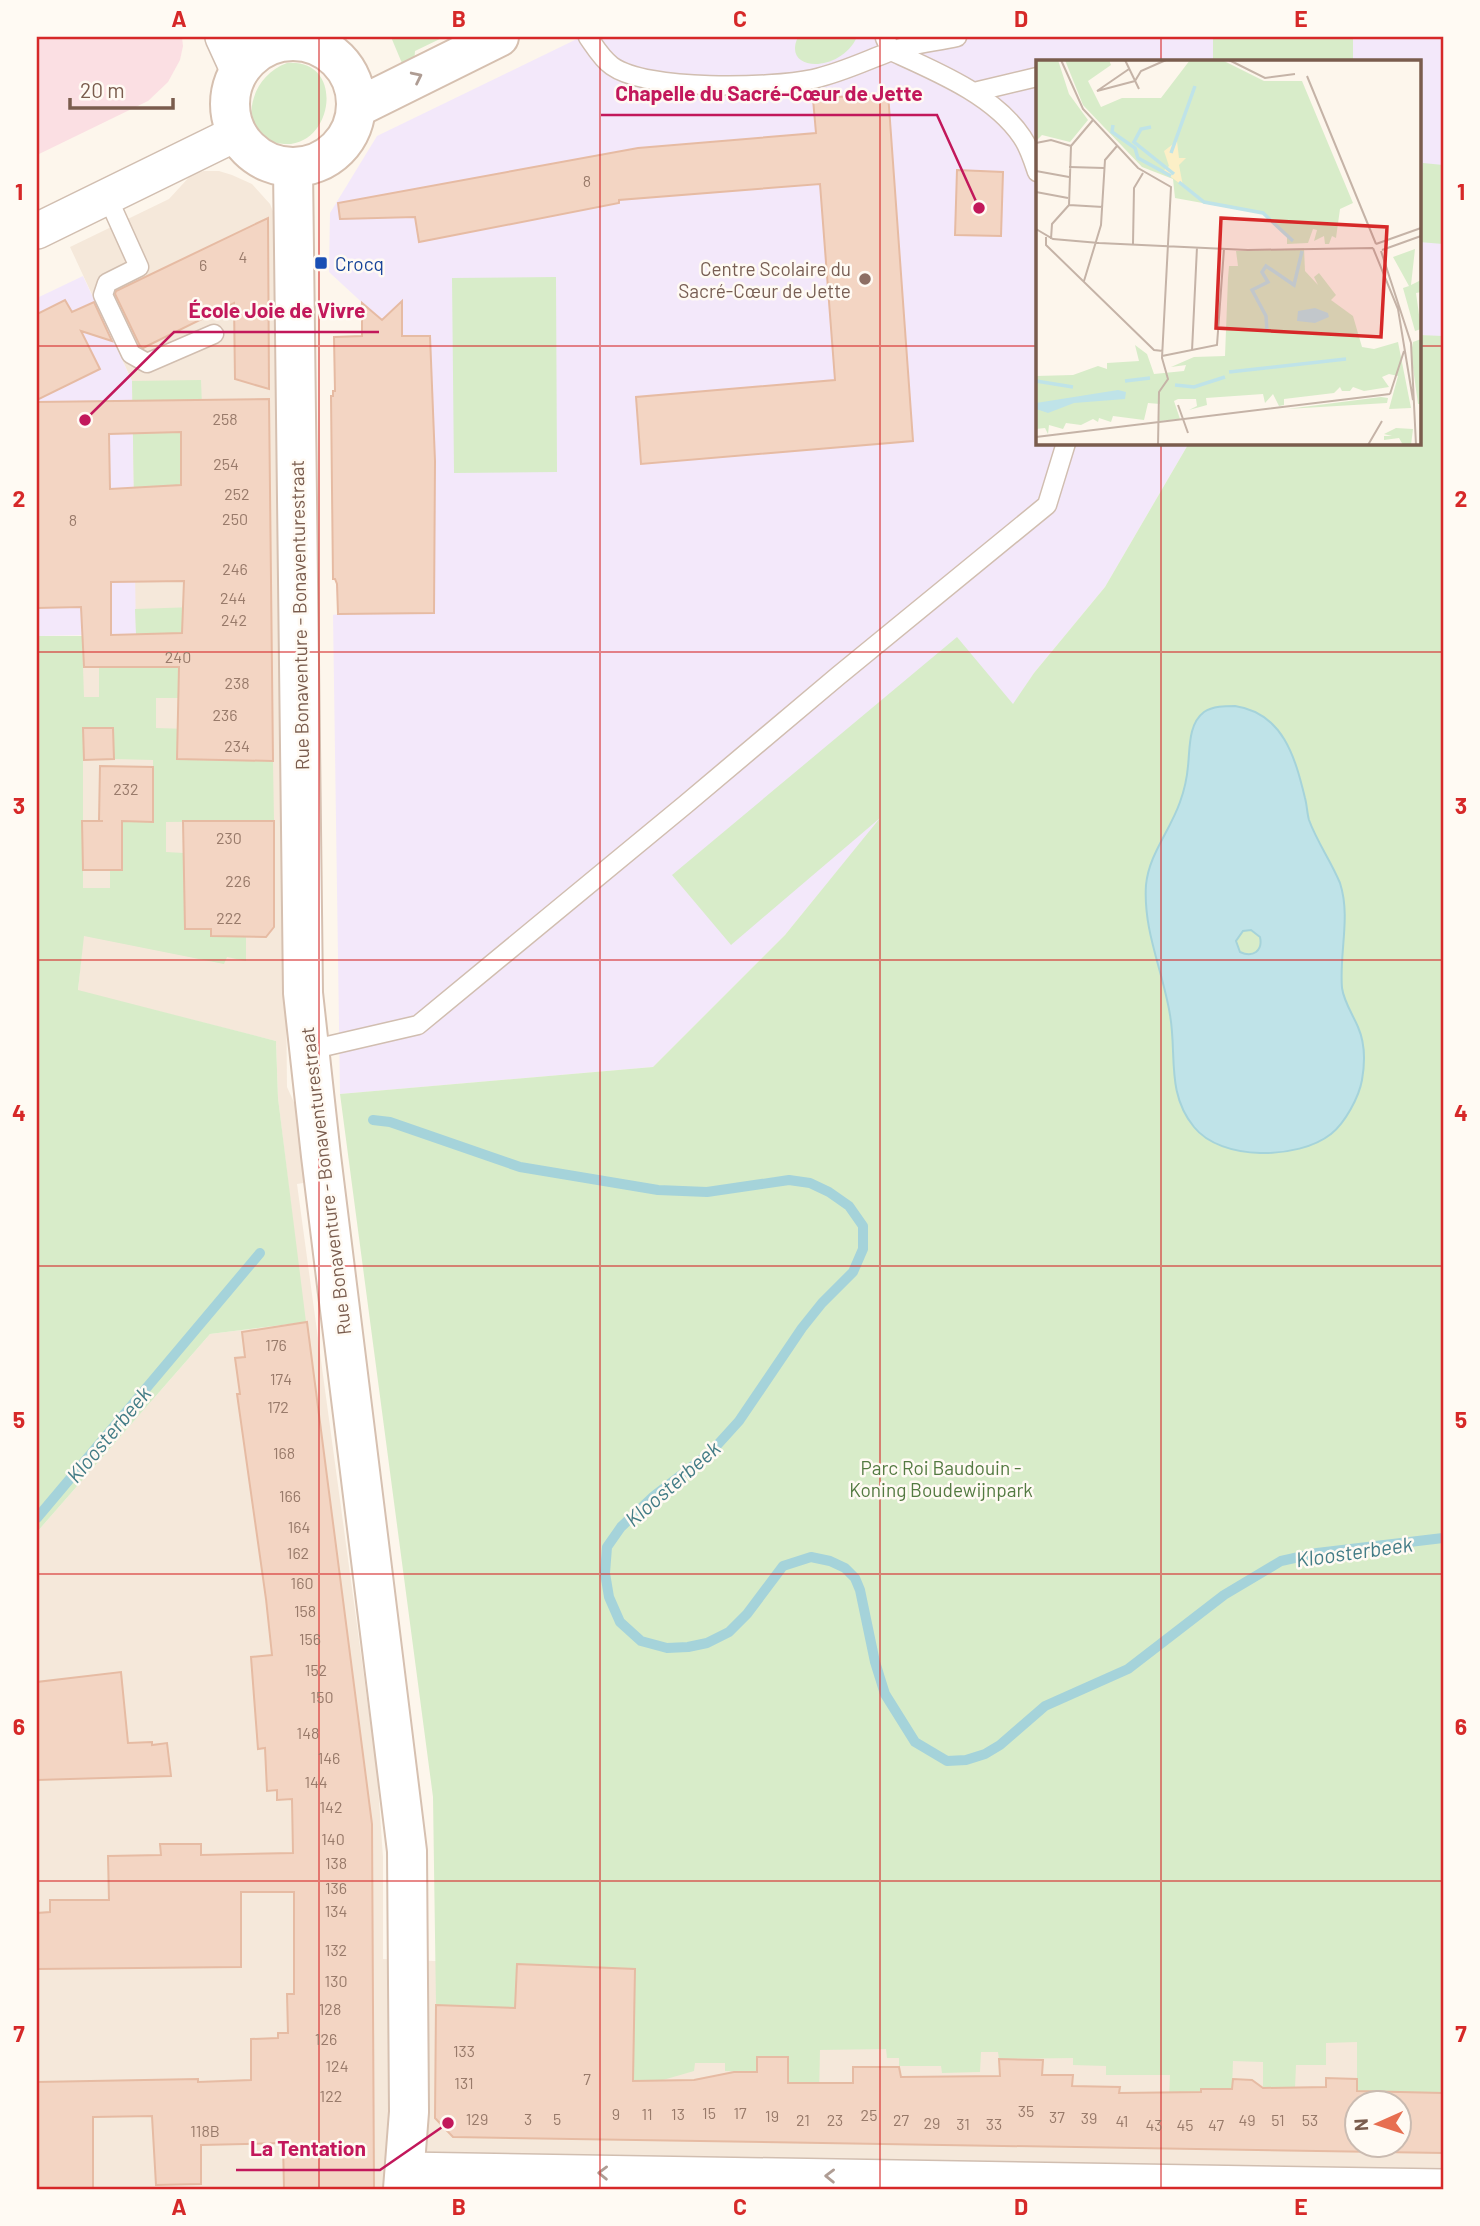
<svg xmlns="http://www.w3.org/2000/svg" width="1480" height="2226" viewBox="0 0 1480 2226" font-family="Barlow,sans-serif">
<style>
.residential{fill:#f5e8da;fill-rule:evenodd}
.education{fill:#f3e8fa}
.medical{fill:#fbdfe3}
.green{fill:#d8ecc9;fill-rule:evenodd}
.water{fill:#bfe3e8;stroke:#a5d3da;stroke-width:2;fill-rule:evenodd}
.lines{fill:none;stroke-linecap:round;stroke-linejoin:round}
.stream{stroke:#a5d3da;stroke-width:10}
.building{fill:#f3d5c3;stroke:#e6bba3;stroke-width:2;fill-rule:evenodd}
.lane-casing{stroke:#d1beb0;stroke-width:21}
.street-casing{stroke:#d1beb0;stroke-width:38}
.secondary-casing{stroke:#d6c0b0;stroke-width:42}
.lane{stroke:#fff;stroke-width:18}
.street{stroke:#fff;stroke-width:35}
.secondary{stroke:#fff;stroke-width:38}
.oneway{stroke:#af9d94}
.grid{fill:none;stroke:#d62828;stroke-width:2;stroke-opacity:0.55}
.transit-dot{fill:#1a4fb4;stroke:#fffaf3;stroke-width:2.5}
.education-dot{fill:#8d6e63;stroke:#fffaf3;stroke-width:2.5}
.labels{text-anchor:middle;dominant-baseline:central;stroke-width:5;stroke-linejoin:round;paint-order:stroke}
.number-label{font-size:16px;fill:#987a6a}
.transit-label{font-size:19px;fill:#164399;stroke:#fffaf3;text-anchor:start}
.education-label{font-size:19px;fill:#785e54;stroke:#fffaf3;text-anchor:end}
.street-label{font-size:19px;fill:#7a5c4d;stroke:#fffaf3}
.park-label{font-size:19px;fill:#537a41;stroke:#fffaf3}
.water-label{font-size:21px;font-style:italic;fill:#437c86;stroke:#fffaf3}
.inset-river{fill:none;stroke:#bfe3e8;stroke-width:3.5}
.inset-road{fill:none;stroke:#c5b3a7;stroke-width:2}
.view{fill:#d62828;fill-opacity:0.15;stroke:#d62828;stroke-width:3.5}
.inset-edge{fill:none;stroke:#7a5c4d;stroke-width:3.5}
.leader{fill:none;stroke:#c2185b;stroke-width:2.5}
.callout-dot{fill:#c2185b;stroke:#fffaf3;stroke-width:2.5}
.callout-label{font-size:21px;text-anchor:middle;font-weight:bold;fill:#c2185b;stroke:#fffaf3;stroke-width:5;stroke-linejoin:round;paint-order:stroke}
.neatline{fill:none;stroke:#d62828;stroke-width:2.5}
.grid-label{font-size:23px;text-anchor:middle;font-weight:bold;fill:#d62828}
</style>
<rect width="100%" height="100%" fill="#fdf6ec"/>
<path class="residential" d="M204,171H219L232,175L252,184L270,204L278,224L287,1087L301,1118L309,1182L297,1184L377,1772L383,1857V1959L1443,2001V2189H37V1532L210,1334L305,1322L278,1098L276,1041L78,991L83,936L82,636L135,634V609L132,381L70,247L169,199L192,174ZM1358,2104H1400V2146H1358Z"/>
<path class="education" d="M581,37H1443V337L1419,335V61H1037V443H1189L1105,587L1034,673L1013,705L888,809L785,935L653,1067L340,1094L333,615L338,614L333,532L332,489L334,488L331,396H333V391L335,390L334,337L362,336V318L369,309L329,272L330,213L377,136Z
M83,276L132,381L136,634L37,636V298Z"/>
<path class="medical" d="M37,37H182L183,46L180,60L168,82L148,101L37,155Z"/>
<path class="green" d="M391,37H444L415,51L414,64L404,68Z
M798,37H857C840,74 781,72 798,37Z
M1213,37H1353V61H1213Z
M287,63C346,58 334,147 284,144C235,141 246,77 287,63Z
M1423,163L1443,165V244L1419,242V207Z
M556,277L557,472L454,473L452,278Z
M1419,335L1443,336V2092H1431L1430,2101L1393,2092L1357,2091V2042L1326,2043V2065H1296L1295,2088H1263V2062L1233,2061L1232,2089H1201V2100L1169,2099L1170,2075H1106V2066L1073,2065V2058L999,2059L998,2052H981L980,2072L942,2073L941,2066H899V2058H887L886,2049L820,2050L819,2095L788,2087V2057H757V2072L725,2071V2063H695L694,2071L663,2080H647V2086H633L635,1969L518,1964L515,2008L436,2005L433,1797L340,1094L653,1067L785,935L880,818L731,945L672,875L957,637L1013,704L1034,673L1105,587L1189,443H1419Z
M201,380L202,406L187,482L135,560L132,381Z
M195,607L185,633L136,634L135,609Z
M37,636H82L84,697H99V667H179L180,698H156V728L189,729V760L273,761L274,821L166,822V852L184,853V889H211V906H185V929H211L246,936V961L227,957L224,964L84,936L78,990L276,1041L278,1098L306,1322L210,1334L37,1532ZM113,728L114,759L153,760V813L136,822L103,821L122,852V869L110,870V888H83V729Z"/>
<path class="water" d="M1235,706C1283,713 1295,757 1305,798C1307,805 1307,813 1309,820C1317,842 1331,861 1340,883C1351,917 1339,953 1342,988C1344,1002 1353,1015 1358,1027C1365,1043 1365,1063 1362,1080C1359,1097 1345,1123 1331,1134C1298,1160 1221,1161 1194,1127C1166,1093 1177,1054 1170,1015C1163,971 1143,931 1146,885C1149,854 1170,831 1180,802C1184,791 1187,778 1188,766C1190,749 1188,724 1204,712C1213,706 1225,706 1235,706ZM1251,930L1260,937C1263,951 1253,958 1240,952L1236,941L1243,931Z"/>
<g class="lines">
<path class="stream" d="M373,1120L390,1122L520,1167L658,1190L707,1192L789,1180L810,1183L829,1192L849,1206L863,1226V1249L853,1272L822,1303L802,1328L739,1421L710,1453L654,1496L621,1527L607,1547L605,1573L609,1597L620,1622L641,1641L667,1648L688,1647L707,1643L729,1632L747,1614L783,1566L811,1557L830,1561L845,1568L855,1578L860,1590L875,1662L885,1694L915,1742L947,1761L966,1760L985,1754L1000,1745L1045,1706L1128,1669L1224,1595L1281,1561L1317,1553L1443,1538
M37,1518L260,1253"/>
</g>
<path class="building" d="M888,93L913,441L641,464L636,397L835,380L820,184L619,200V203L419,242L415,217L340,219L338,203L638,148L816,133L813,99Z
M957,170L1003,172L1001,236L955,235Z
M268,218L269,389L235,379L234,303L143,348L140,346L115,294L116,291Z
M65,300L72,312L94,302L112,341L81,331L100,369L37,400V314Z
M402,301V336H430L435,461L434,613L338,614L337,584L335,579H333L332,489L331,396H333V391H335L334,337L362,336V303L382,320Z
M269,399L273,761L177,759L179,667H84L81,607L37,608V402ZM181,432V485L110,489L109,434ZM184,581L182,633L111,635V582Z
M83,728H113L114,759L84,760Z
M100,766L153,767V822L122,821V870H83L82,821H103H99Z
M183,821H274V927L266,937L211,936V929H185Z
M307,1322L372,1824L374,2189H284L283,2143L201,2145V2184L156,2185L152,2116L93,2117V2189H37V2082L198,2079V2082L251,2080V2039L278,2038V2033H288L287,1994H294V1892H241V1967L37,1969V1913L50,1912V1900H109L108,1856L161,1855L160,1844H201V1855L293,1853L292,1799L277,1800V1790L267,1791L265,1748L258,1749L251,1657L272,1655L266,1599L237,1394H240L235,1358L245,1357L242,1332Z
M121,1672L128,1743L152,1742V1745L167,1743L171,1776L37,1780V1682Z
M517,1964L635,1969L633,2081L694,2080L734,2072H757V2057H788V2083H853V2067H899L901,2077L1000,2076L999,2059L1043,2060L1042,2075H1073L1072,2086L1120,2087L1119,2093L1201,2092V2089H1232L1233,2079L1252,2080L1263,2088L1326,2087V2078L1357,2079V2091L1443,2093V2153L453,2137L435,2118L436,2005L515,2008ZM1357,2104H1399V2146H1357Z"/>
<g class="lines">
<g class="lane-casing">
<path id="lane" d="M588,37C595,47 602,59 612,66C647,91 770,88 813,79C840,73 863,62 889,52C910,44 935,42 957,37
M887,37L885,38L891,51C935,71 994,95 1022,137C1029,147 1033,160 1037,172
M974,92L1037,77
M107,196L139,267L107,283L103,295L131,354L147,363L214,334
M310,1050L418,1025L686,804L838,676L1047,505L1066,443"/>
</g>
<g class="street-casing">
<path id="street" d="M223,37L239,72
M310,37L313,44
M37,231L237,133
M405,2170L1443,2187"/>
</g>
<g class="secondary-casing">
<path id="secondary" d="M230 104a63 63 0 1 1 126 0a63 63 0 1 1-126 0Z
M356,108L499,37
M293,168L303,993L321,1156L407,1851L409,2112L403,2189"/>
</g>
<use href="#lane" class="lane"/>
<use href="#street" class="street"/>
<use href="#secondary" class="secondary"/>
</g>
<defs><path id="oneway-chevron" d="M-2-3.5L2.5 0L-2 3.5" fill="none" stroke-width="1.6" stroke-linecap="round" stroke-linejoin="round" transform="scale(1.75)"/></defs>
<g class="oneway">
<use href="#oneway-chevron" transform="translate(417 77) rotate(-26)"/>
<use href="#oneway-chevron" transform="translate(603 2173) rotate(-179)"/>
<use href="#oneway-chevron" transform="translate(830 2176) rotate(-179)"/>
</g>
<path class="grid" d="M319,37V2189M600,37V2189M880,37V2189M1161,37V61M37,346H1037M1419,346H1443M1161,443V2189M37,652H1443M37,960H1443M37,1266H1443M37,1574H1443M37,1881H1443"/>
<rect class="transit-dot" x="314" y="256" width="14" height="14" rx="3.5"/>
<circle class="education-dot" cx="865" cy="279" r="7"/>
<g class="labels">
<g class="number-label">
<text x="587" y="180">8</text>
<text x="243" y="256">4</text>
<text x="203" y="264">6</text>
<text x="225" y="418">258</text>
<text x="226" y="463">254</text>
<text x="237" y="493">252</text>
<text x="235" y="518">250</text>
<text x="73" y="519">8</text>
<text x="235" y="568">246</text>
<text x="233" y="597">244</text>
<text x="234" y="619">242</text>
<text x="178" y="656">240</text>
<text x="237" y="682">238</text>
<text x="225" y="714">236</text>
<text x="237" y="745">234</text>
<text x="126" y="788">232</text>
<text x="229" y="837">230</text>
<text x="238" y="880">226</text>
<text x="229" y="917">222</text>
<text x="276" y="1344">176</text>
<text x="281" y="1378">174</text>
<text x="278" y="1406">172</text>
<text x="284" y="1452">168</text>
<text x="290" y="1495">166</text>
<text x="299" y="1526">164</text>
<text x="298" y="1552">162</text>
<text x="302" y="1582">160</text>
<text x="305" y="1610">158</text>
<text x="310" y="1638">156</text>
<text x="316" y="1669">152</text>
<text x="322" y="1696">150</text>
<text x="308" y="1732">148</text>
<text x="329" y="1757">146</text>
<text x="316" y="1781">144</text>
<text x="331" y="1806">142</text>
<text x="333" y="1838">140</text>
<text x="336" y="1862">138</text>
<text x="336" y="1887">136</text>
<text x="336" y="1910">134</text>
<text x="336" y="1949">132</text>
<text x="336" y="1980">130</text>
<text x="330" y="2008">128</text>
<text x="326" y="2038">126</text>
<text x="464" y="2050">133</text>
<text x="337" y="2065">124</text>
<text x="587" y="2078">7</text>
<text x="464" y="2082">131</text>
<text x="331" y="2095">122</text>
<text x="1026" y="2110">35</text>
<text x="709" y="2112">15</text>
<text x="740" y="2112">17</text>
<text x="616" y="2113">9</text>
<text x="647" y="2113">11</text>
<text x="678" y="2113">13</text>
<text x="869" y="2114">25</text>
<text x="772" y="2115">19</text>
<text x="1057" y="2116">37</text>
<text x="1089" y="2117">39</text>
<text x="477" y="2118">129</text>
<text x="528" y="2118">3</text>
<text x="557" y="2118">5</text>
<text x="803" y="2119">21</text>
<text x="835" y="2119">23</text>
<text x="901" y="2119">27</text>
<text x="1247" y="2119">49</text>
<text x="1278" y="2119">51</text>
<text x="1310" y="2119">53</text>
<text x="1122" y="2120">41</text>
<text x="932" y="2122">29</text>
<text x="963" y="2123">31</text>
<text x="994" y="2123">33</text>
<text x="1154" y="2124">43</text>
<text x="1185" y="2124">45</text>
<text x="1216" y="2124">47</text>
<text x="205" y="2130">118B</text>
</g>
<g class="transit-label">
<text x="335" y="263">Crocq</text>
</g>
<g class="education-label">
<text x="851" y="268">Centre Scolaire du<tspan x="851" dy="22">Sacré-Cœur de Jette</tspan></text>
</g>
<g class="street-label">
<text transform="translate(299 615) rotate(-91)">Rue Bonaventure - Bonaventurestraat</text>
<text transform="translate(325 1181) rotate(-97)">Rue Bonaventure - Bonaventurestraat</text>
</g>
<g class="park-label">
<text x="941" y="1467">Parc Roi Baudouin -<tspan x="941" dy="22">Koning Boudewijnpark</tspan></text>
</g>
<g class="water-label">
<text transform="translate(108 1434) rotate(-50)">Kloosterbeek</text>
<text transform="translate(672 1483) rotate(-41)">Kloosterbeek</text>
<text transform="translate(1354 1551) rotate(-8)">Kloosterbeek</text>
</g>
</g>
<g transform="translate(1036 60)">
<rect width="385" height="385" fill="#fdf6ec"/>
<path d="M0,0H22L33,34L52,60L34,82L6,75L0,81ZM29,0H73L75,5L52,21L65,47L86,38H125L154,0H186L228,21H266L317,143L304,149L300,178L296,176L293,184H289L288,176L278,181L281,170L277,169L272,183L251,184V177L227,154L139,138L137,119L106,107L47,45ZM268,188L269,211L282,225L278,217L283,213L300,235L295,240L317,256L326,287L338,289L362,282L375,348L353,349L362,316L353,314L346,317L353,327L328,331L317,327L314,331H306L304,327L298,333L248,339V345L243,346L237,334L229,343L227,334L170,338L171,345L153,350L161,346L160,339H142L138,341L144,359L123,361L124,344L112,343L108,360L77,356L75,362L63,358L62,362L57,359L45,365L30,363L27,369L13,365L12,374L9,368L0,369V316L37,315L62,306L71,309V303L103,301L99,285L111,294L118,314L148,311L150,305L135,307L158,297L189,296L192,218L193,206H202L200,191ZM379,189L375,225L385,220V232L380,233L385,269L379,271L367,228L373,226L357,197ZM385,279V344H382L375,293L377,282ZM352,338L351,343L251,349L345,337ZM360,368L377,369L375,385H367L363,378L348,380V376H356L348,374Z" fill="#d8ecc9"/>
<path d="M141,81L143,98H150L143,105L147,126L127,111L133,106L128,91Z" fill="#fcefc7"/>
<path d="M279,248L292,253L293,257L279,263L261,261L262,251ZM82,330L90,332L89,339L38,343L12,353L0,349V343Z" fill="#bfe3e8"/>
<path class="inset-river" d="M77,65L76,72L99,88L102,98L135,116M115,67L105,69L98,82L138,114M135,93L159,26M143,122L168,142L227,153L257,181M231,271L230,256L216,230L232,222L226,212L230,206L258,225L266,191M193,312L310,299M0,321L37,327M89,321L114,318M139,325L158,327L189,317"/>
<path class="inset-road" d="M25,0L47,49L102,108L135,127L126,298L132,319L123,332L122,385M89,0L103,29M193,0L229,18L259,14M93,9L61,31L99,21M271,16L340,184M99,21L105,11L130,0M0,83L15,80L35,86M33,107L68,108M0,111L33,117M0,132L32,138M33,145L67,147M0,153V181M0,169L17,179L63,183L212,190L337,188M10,177V185L118,290L127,291M15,179L16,164L33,145L35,86L57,60M97,184L98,128L107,113M340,184L385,168M337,188L362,249L377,340M346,190L385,176M345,191L375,283L380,385M48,221L65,165L69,100L81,86M156,291L161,187M126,296L181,285L188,189M354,334L368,291M142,345L152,373M0,377L354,334M276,385H330M332,385L346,361"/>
<path class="view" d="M185,158L351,167L345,277L180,268Z"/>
<rect width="385" height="385" class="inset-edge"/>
</g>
<path class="leader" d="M979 208L937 115H601M85 420L174 332H379M448 2123L380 2170H236"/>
<g class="callout-dot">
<circle cx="979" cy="208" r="7"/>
<circle cx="85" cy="420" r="7"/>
<circle cx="448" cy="2123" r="7"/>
</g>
<g class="callout-label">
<text x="769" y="101">Chapelle du Sacré-Cœur de Jette</text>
<text x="277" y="318">École Joie de Vivre</text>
<text x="308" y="2156">La Tentation</text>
</g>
<rect width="1480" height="2226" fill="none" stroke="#fffaf3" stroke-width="77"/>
<g transform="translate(1378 2124) rotate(267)"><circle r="33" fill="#fffaf3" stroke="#cabbb1" stroke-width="2"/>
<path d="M0-5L12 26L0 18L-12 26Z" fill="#e76f51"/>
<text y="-10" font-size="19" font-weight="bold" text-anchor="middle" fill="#7a5c4d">N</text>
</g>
<path d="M70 98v10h103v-10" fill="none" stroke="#7a5c4d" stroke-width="3.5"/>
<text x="80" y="98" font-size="21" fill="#7a5c4d" stroke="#fffaf3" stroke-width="5" paint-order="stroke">20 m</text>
<rect x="38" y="38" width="1404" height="2150" class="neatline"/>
<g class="grid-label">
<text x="179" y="27">A</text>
<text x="459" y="27">B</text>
<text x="740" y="27">C</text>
<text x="1021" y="27">D</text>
<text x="1301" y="27">E</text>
<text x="19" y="200">1</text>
<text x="1461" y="200">1</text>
<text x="19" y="507">2</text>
<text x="1461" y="507">2</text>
<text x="19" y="814">3</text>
<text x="1461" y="814">3</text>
<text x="19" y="1121">4</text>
<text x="1461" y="1121">4</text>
<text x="19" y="1428">5</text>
<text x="1461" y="1428">5</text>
<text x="19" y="1735">6</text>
<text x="1461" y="1735">6</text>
<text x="19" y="2042">7</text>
<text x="1461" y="2042">7</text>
<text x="179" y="2215">A</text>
<text x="459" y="2215">B</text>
<text x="740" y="2215">C</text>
<text x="1021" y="2215">D</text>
<text x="1301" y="2215">E</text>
</g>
</svg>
